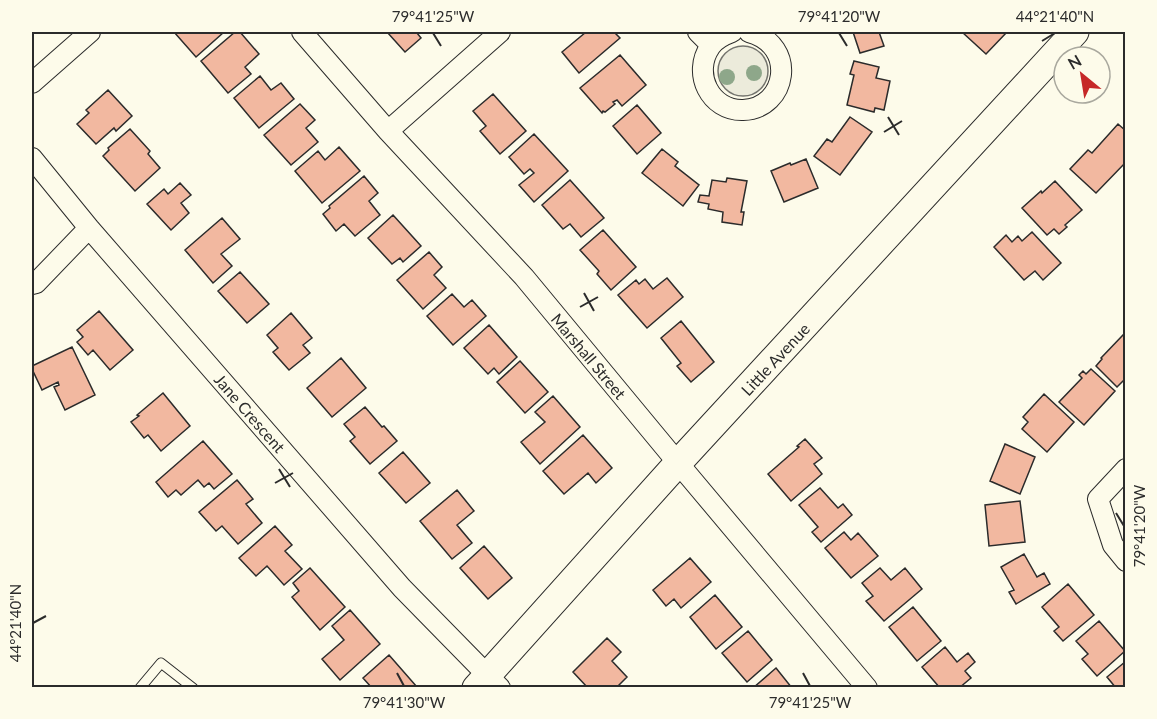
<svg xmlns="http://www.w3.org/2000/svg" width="1157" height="719" viewBox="0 0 1157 719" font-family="Lato,sans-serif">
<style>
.green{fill:#ecebdb;stroke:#74746e;stroke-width:1.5}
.building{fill:#f2b8a0;stroke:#2b2b2b;stroke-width:1.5}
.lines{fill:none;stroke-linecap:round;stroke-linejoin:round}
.lane-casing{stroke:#2b2b2b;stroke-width:11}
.street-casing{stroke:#2b2b2b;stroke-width:22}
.secondary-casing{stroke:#2b2b2b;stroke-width:29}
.lane{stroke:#fdfbea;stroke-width:9}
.street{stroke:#fdfbea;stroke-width:20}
.secondary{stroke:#fdfbea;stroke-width:27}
.tree{fill:#8ea78a}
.ticks{fill:none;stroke:#2b2b2b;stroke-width:2}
.labels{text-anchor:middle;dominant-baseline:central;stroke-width:4.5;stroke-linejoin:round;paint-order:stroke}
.street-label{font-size:16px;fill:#2b2b2b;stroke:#fdfbea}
.neatline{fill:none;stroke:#2b2b2b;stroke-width:2}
.ticks-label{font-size:15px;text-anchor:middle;fill:#2b2b2b}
</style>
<rect width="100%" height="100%" fill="#fdfbea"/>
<path class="green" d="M718 71a25 25 0 1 1 50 0a25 25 0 1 1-50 0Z"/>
<path class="building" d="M174,32H224L196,57Z
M235,32H240L259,54L245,67L251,74L228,93L201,61Z
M387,32H419L417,33L421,38L405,52Z
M585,32H614L620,38L579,73L562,52L586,32Z
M853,32H879L884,46L860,53Z
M962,32H1007L986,54Z
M620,55L646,85L622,106L617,100L613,102L615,104L605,112L603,111L602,113L580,88Z
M854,61L879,67L876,78L890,81L884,110L875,108L874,112L847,105L854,75L850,74Z
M260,76L271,90L281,83L294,99L259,128L234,98Z
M108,90L132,116L116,131L114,128L96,144L77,124L89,113L86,110Z
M493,94L526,131L500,154L480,131L486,126L473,111Z
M300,104L315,120L306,128L318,142L291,165L264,135Z
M637,105L661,133L637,154L613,126Z
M850,117L872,132L840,175L814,156L827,139L832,142Z
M1118,124L1126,131V162L1096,193L1070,169L1088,150L1092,153Z
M130,129L150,151L148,154L160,168L135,191L103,156L109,150L108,148Z
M534,134L568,171L534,202L519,185L534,173L530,169L524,174L509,157Z
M339,147L360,171L322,203L295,171L318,151L325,160Z
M662,149L678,162L675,166L699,185L683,206L642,173Z
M806,159L818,188L784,202L771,171L790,163L791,165Z
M364,176L378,193L369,201L380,215L355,236L344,224L336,231L323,214L330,208L329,206Z
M727,178L747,181L741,212H744L742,225L722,222L723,212L708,209L709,204L698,202L700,195L709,196L712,180L726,182Z
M570,180L604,218L581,237L570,224L563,229L542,205Z
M1055,181L1082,210L1065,225L1067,227L1059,234L1054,229L1047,235L1022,208L1041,191L1042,193Z
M180,183L191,195L181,203L189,213L171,230L147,204L164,189L168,194Z
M393,215L421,246L403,262L400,258L392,264L368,238Z
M222,218L240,239L221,254L232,266L213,283L185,250Z
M603,230L636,267L611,290L597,274L599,271L580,250Z
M1032,232L1061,263L1043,280L1035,271L1024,280L994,247L1006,235L1012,242L1018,236L1022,241Z
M429,252L442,267L434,275L446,288L423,309L397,280Z
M240,272L269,304L247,323L218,291Z
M667,278L683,297L647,328L618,295L636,280L639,284L645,279L653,289Z
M452,294L464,307L472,300L486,316L453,345L427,316Z
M99,311L133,350L110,370L93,350L88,355L77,342L83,337L77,330Z
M291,313L312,338L303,345L310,353L289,370L273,352L278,348L267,335Z
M681,321L714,362L691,382L677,366L681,363L661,338Z
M489,325L517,357L499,374L494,368L488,374L464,348Z
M1123,335L1126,337V378L1117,387L1096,366L1102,359L1101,358Z
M72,347L95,395L65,410L54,387L59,385L58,382L42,390L32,369V366Z
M341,358L366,388L332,417L307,388Z
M520,361L548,392L525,413L497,382Z
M1091,369L1115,391L1084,425L1059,402L1082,378L1079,375L1083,371L1086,374Z
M163,393L190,426L161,451L148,435L144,438L131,422L139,416L137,415Z
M1044,394L1074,422L1047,452L1022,429L1028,422L1023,417Z
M553,396L580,427L540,464L521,442L545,422L535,412Z
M365,407L382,427L384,426L397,441L370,464L350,441L355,437L344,424Z
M583,435L612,468L596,483L588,473L564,494L543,471Z
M805,439L822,458L814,464L822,474L791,501L768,474L799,447L797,446Z
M203,441L232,474L214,489L209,483L204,487L198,480L181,495L176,490L168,497L156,482Z
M1005,444L1035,457L1020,494L990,481Z
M403,452L430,483L406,503L379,473Z
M237,480L253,499L246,504L262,523L238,544L222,526L216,531L199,512Z
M820,488L838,508L843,504L852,515L821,542L812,532L818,527L799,505Z
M457,490L474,511L457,525L472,543L452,559L420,521Z
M1020,501L1025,542L989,546L985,505Z
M275,526L292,545L285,551L302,569L284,585L267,566L256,576L239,558Z
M844,532L851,540L858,533L878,556L851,578L825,548Z
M484,546L512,578L488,599L460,568Z
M1024,554L1037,577L1044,573L1050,584L1016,604L1009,592L1014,590L1001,567Z
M690,558L711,582L681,608L674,599L666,606L653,590Z
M310,568L345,607L320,630L292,597L299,591L293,583Z
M880,568L891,580L905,568L922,589L884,621L866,601L873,596L862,583Z
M1068,584L1094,615L1063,641L1054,631L1059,627L1042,607Z
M715,595L742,627L716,649L690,617Z
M913,607L941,641L917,661L889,627Z
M350,610L380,644L340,680L322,659L344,640L332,626Z
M1099,621L1125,651L1097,676L1082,659L1088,654L1076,641Z
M748,631L772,660L747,682L722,653Z
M607,638L621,652L612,661L627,677L616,688H588L573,672Z
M945,647L957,662L968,653L975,662L965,671L971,678L959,688H940L922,667Z
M389,655L417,687V688H372L363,678Z
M1126,661V688H1116L1107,677Z
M776,668L792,688H753Z"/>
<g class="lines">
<g class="lane-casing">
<path id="lane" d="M140,688L161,663L193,688"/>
</g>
<g class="street-casing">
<path id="street" d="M302,32L388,131L524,277L678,463L867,688
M698,32L711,45
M732,32C724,35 715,39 710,47C692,73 710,111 743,110C787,109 798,45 749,32
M32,83L90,32
M388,131L500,32
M32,158L89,228L402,588L500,688
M32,284L36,283L89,228
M1126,469L1098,499L1113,545L1126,561"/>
</g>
<g class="secondary-casing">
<path id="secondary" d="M476,688L678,463L1075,32"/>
</g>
<use href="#lane" class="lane"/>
<use href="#street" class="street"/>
<use href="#secondary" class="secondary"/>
</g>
<g class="tree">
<circle cx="754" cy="73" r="8"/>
<circle cx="727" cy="77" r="8"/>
</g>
<path class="ticks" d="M433,33L441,46M839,33L847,46M1042,41L1055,33M888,117L899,135M884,132L902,121M584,293L594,311M580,307L598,297M279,469L290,487M275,483L293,473M1116,513L1124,526M33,623L46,616M397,673L404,686M803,673L810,686"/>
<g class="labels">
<g class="street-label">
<text transform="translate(589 356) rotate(50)">Marshall Street</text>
<text transform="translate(775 359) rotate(-47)">Little Avenue</text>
<text transform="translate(250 413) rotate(49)">Jane Crescent</text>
</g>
</g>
<rect width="1157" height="719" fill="none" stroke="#fdfbea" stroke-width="66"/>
<g transform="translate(1082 75) rotate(330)"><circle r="28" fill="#fdfbea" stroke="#a9a89e" stroke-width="1.5"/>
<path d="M0-4.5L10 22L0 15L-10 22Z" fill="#c62828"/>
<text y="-9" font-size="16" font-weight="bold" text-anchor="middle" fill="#2b2b2b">N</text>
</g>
<rect x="33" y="33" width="1091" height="653" class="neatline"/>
<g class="ticks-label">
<text x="433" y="22">79°41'25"W</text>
<text x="839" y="22">79°41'20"W</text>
<text x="1055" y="22">44°21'40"N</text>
<text transform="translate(1140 526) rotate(-90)" y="5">79°41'20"W</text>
<text transform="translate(16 623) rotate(-90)" y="5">44°21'40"N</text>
<text x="404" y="708">79°41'30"W</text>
<text x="810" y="708">79°41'25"W</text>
</g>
</svg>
